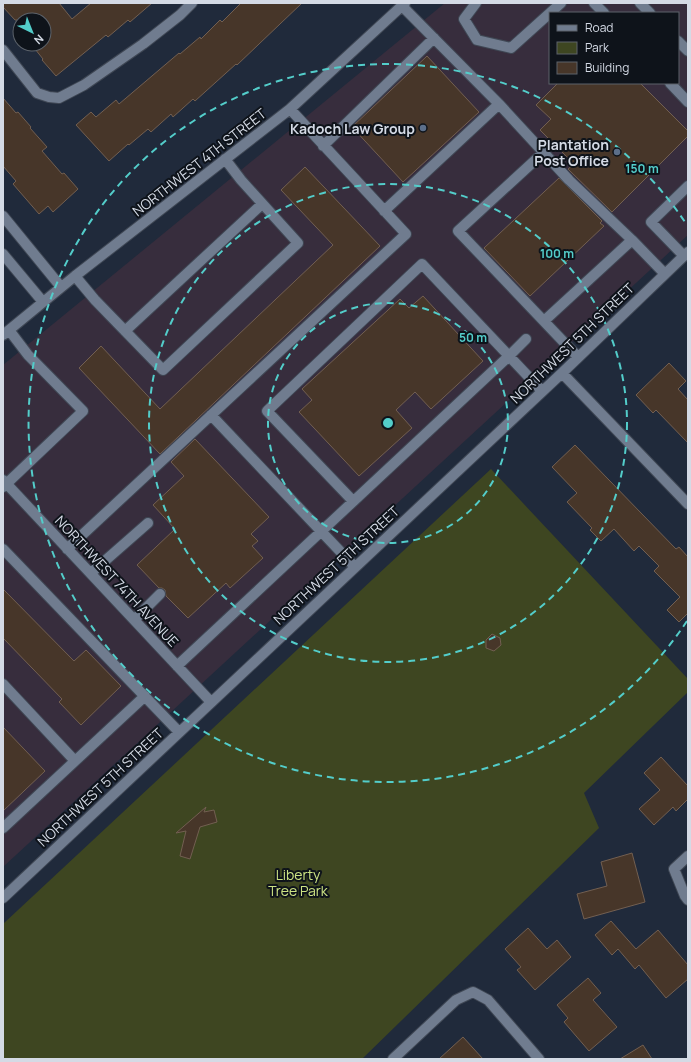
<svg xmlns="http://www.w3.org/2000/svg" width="691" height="1062" viewBox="0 0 691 1062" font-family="Manrope,sans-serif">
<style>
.commercial{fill:#372d3d;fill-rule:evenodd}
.green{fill:#3e4621}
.building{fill:#473629;stroke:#725f51}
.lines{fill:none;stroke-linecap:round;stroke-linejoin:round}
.minor-casing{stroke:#3f4754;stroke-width:12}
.minor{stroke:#707c8f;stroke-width:10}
.ring{fill:none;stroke:#53cdca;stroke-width:2;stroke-dasharray:7 5}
.service-dot{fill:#5c6f8a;stroke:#0e131a;stroke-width:1.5}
.labels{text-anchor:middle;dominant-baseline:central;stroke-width:4;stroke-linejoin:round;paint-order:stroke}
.poi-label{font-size:14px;font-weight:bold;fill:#d4dae5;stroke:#0e131a;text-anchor:end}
.street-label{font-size:14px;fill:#d4dae5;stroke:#0e131a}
.park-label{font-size:14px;fill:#cde384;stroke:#0e131a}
.centre{fill:#53cdca;stroke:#0e131a;stroke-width:2}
.ring-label{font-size:12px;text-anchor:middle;font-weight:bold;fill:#53cdca;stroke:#0e131a;stroke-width:4;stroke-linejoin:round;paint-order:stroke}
</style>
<rect width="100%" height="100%" fill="#202a3b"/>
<path class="commercial" d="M445,3H688V235L3,867V365ZM550,13H678V83H550Z"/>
<path class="green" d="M491,469L688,679V692L584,793L599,828L362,1059H5L3,1057V924Z"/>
<path class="building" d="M3,3H59L72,19L91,3H152L130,22L128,20L108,37L106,35L56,76L42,60L43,59L31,44H44V20H15L3,7Z
M241,3H302L237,65L236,64L195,101L193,99L173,117L171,114L151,132L148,129L129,145L128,144L109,161L76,125L91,112L96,117L116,100L119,104L179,53L180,54L200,37L201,39L220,20L222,22Z
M427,56L479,112L403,182L352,127Z
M558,83H640L688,131V136L612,212L568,169L574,164L540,130L551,119L536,105Z
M3,98L16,113L18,112L31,127L30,128L47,147L42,151L62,174L64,173L78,189L53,212L48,206L39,214L13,184L16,181L3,166Z
M305,167L380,246L160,454L79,368L101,346L160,409L333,245L281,190Z
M559,178L602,221L600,223L604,226L530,296L484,248Z
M423,296L483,361L431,409L415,392L396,410L412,428L359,476L299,412L312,400L302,389L400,299L409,308Z
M669,363L686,381L678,389L688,400V443L656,410L653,413L636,395Z
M195,439L269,517L251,534L258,541L252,546L263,558L230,588L226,583L188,618L166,596L165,590L162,588H159L137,565L175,529L153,505L184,476L171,462Z
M575,445L676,549L679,547L688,557V613L679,622L667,610L680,597L654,571L659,566L639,546L634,551L614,529L601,541L590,530L592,528L567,502L577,493L552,467Z
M3,589L74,661L86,650L121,686L81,725L59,702L62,699L3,638Z
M492,634L500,638L501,645L494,651L486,648V640Z
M3,727L45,771L3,811Z
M661,757L688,786V799L676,811L673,807L654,825L639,809L660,790L644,773Z
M206,807L204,812L214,810L217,822L200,827L190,859L180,856L186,831L176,833Z
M632,853L645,902L584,919L577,894L607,886L601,862Z
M611,921L636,949L658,930L688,965V979L666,998L639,965L635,969L618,949L612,955L595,935Z
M528,928L547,949L557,940L571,957L535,990L517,970L521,967L505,949Z
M588,978L601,993L593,1000L617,1027L589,1051L564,1022L568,1018L557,1005Z
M463,1037L483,1059H439Z
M643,1045L652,1059H620Z"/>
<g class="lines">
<g class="minor-casing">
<path id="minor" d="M476,3L464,19L477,40L511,48L561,3
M594,3L604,13
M640,3L650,13
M678,41L688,51
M3,50L37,93L49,97L59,98L84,85L143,44L180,15L192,3
M670,83L688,102
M499,104L569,180L632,240L665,274
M323,146L434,38
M543,153L458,231L578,357
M384,211L499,104L402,6
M3,216L61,287
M3,254L43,302
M684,256L651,222L688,186
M75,276L95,300L163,370L298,243L241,180L225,159
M544,321L632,240
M125,331L262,204
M3,335L75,276L290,109L405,3
M562,373L688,504
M211,415L355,567
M3,480L211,702
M3,487L83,411L28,355L9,330
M353,501L267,411L422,264L509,356L526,339
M3,549L179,732
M67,549L406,234L290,109
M91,573L148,523
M134,620L160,594
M177,666L509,356L542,391
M3,684L75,761
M3,828L145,696
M688,856L674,869L685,896L688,900
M3,898L562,373L688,252
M393,1059L456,1000L473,992L488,1000L539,1059"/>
</g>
<use href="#minor" class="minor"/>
</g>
<g class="ring">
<circle cx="388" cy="423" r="120"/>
<circle cx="388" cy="423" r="239"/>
<path d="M687 621A359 359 0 1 1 687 225"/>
</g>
<g class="service-dot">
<circle cx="423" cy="128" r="4"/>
<circle cx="617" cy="152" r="4"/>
</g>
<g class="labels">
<g class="poi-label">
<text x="415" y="128">Kadoch Law Group</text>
<text x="609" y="144">Plantation<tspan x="609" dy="16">Post Office</tspan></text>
</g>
<g class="street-label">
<text transform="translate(199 162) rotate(-38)">NORTHWEST 4TH STREET</text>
<text transform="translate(572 343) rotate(-44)">NORTHWEST 5TH STREET</text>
<text transform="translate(336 565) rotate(-43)">NORTHWEST 5TH STREET</text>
<text transform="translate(117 581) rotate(47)">NORTHWEST 74TH AVENUE</text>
<text transform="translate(100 787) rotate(-43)">NORTHWEST 5TH STREET</text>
</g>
<g class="park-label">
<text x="298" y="874">Liberty<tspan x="298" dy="16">Tree Park</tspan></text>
</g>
</g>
<circle cx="388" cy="423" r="6" class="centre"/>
<g class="ring-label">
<text x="642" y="173">150 m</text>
<text x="557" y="258">100 m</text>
<text x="473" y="342">50 m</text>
</g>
<rect width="691" height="1062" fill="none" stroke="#d4dae5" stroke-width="8"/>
<rect x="549" y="12" width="130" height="72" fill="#0e131a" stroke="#5d636b"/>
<rect x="557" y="25" width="20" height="6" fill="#707c8f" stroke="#5d636b"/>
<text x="585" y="32" font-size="12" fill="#d4dae5">Road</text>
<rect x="557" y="42" width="20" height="12" fill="#3e4621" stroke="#5d636b"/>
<text x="585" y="52" font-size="12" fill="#d4dae5">Park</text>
<rect x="557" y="62" width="20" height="12" fill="#473629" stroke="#5d636b"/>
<text x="585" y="72" font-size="12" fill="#d4dae5">Building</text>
<g transform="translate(32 32) rotate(137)"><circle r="19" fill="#0e131a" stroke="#5d636b"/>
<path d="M0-3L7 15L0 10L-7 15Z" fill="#53cdca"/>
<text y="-6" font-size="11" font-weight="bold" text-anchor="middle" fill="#d4dae5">N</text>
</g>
</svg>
